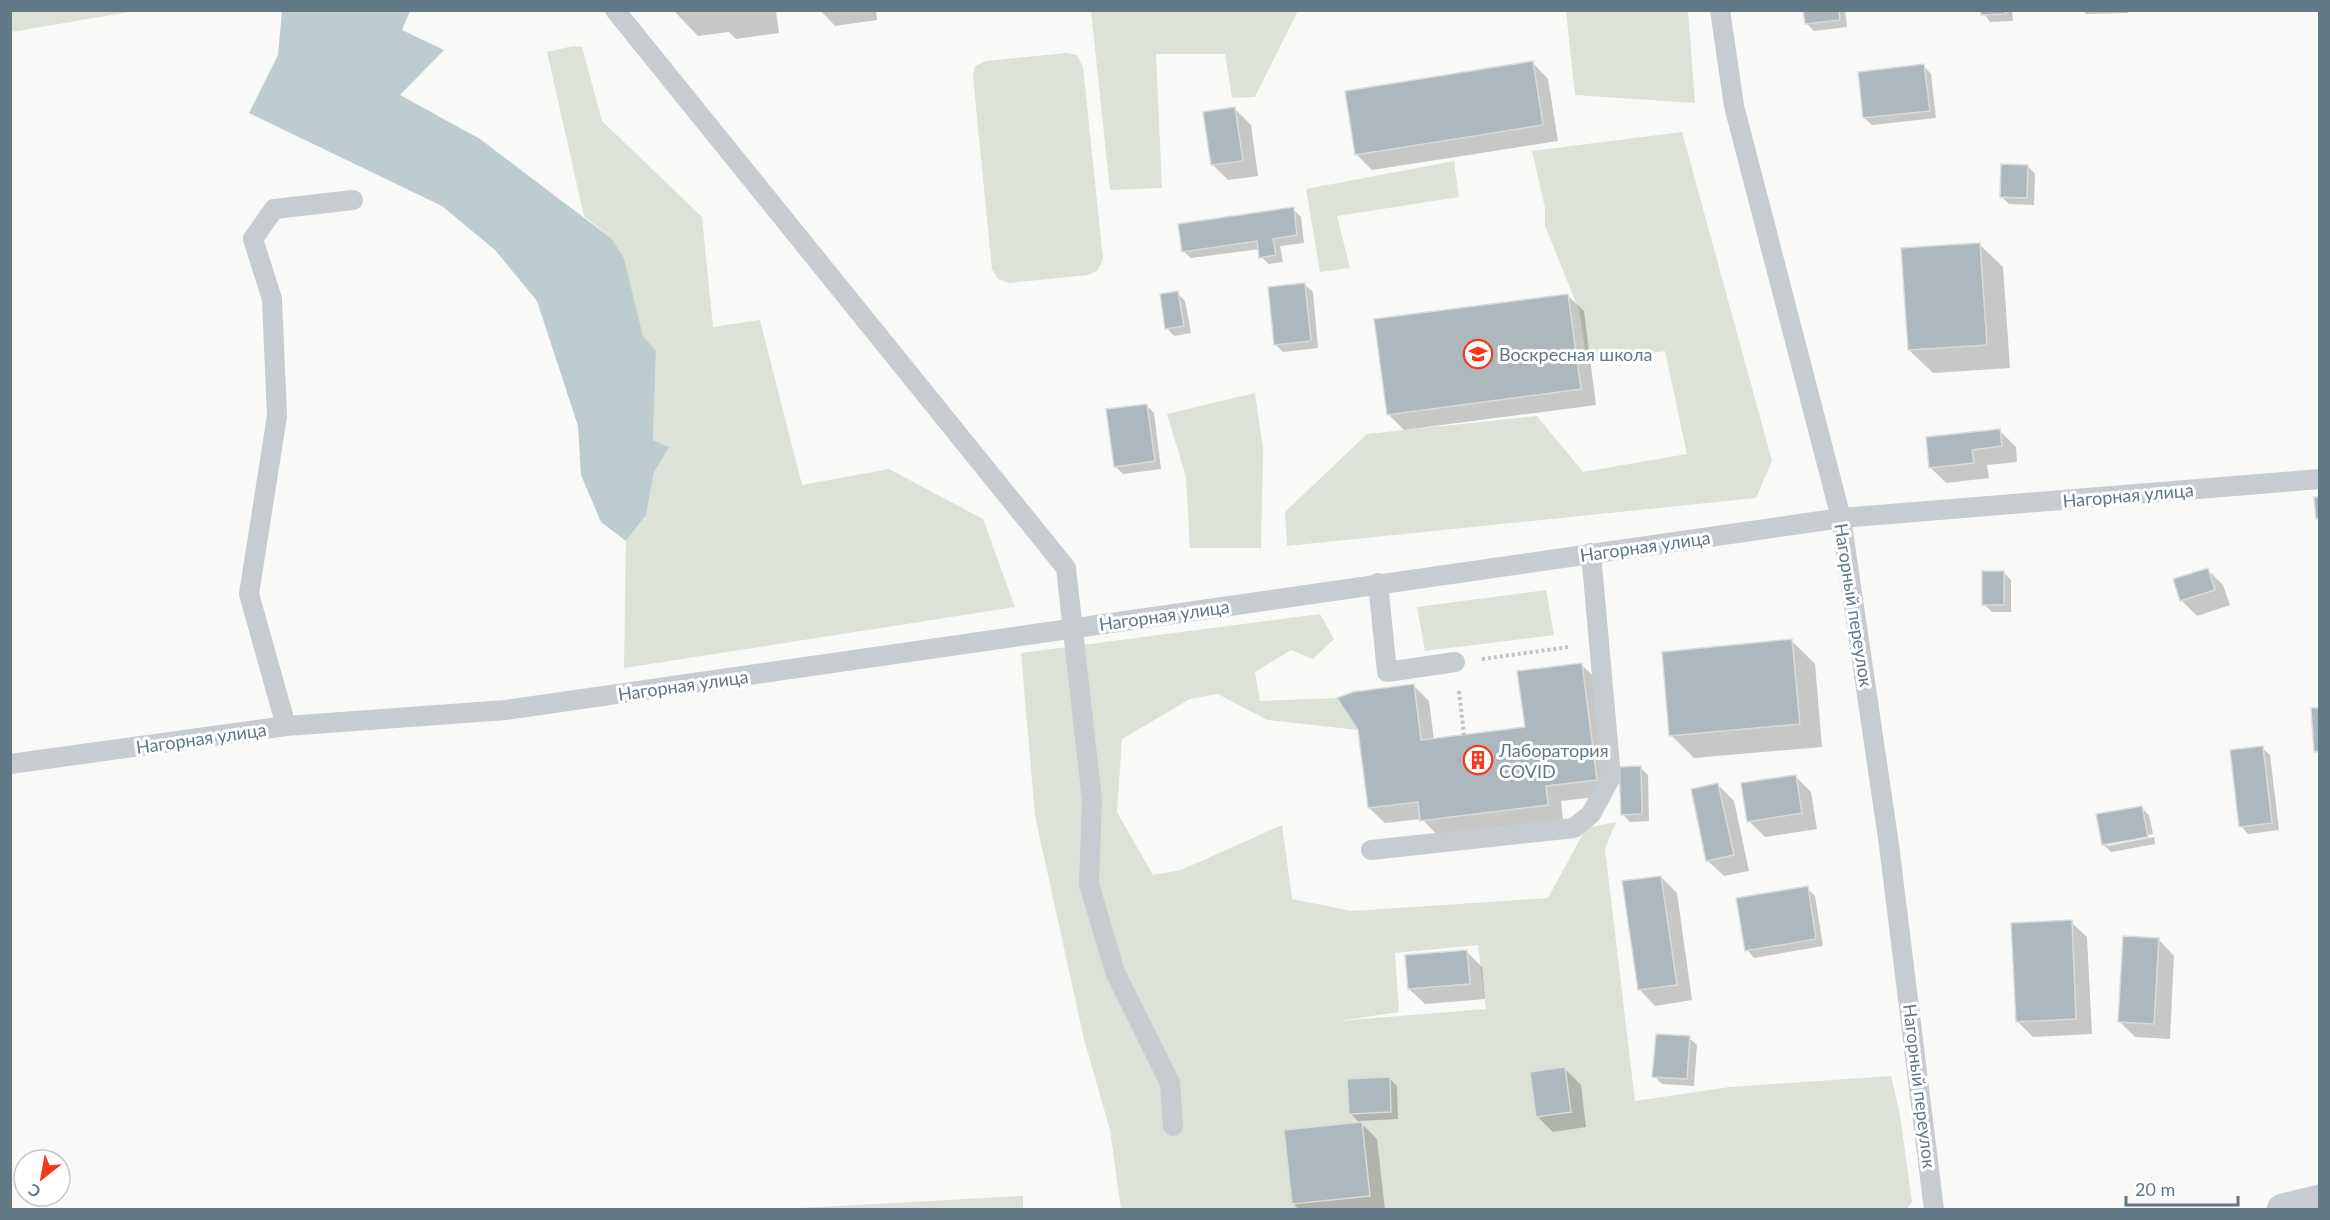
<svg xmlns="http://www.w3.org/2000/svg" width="2330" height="1220" viewBox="0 0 2330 1220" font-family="Lato,sans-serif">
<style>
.green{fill:#dce2d7;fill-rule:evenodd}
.water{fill:#bdcccf}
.shadow{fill:#0003}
.building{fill:#acb8bd;stroke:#dbdbd9;stroke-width:1.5}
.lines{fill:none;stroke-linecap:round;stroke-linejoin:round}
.path{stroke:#c0c4c5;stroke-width:4;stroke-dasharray:3 3;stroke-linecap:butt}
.service{stroke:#c6cccf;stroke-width:20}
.tertiary{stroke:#c6cccf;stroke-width:33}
.labels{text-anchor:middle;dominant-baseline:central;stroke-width:6;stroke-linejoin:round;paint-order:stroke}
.poi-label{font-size:18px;fill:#617985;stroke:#fff;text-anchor:start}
.street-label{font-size:18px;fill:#617985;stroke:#fff}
</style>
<rect width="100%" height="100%" fill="#f9f9f7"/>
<path class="green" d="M11,10H135V11L11,32Z
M1091,11V10L1298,11L1255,97L1232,98L1225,54H1156L1162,188L1110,190Z
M1566,11H1688L1695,103L1575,95Z
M573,46L582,47L602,121L702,217L713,327L760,320L802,485L889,469L983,519L1015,607L624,668L626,541L646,515L654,472L668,447L653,440L656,351L643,336L624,258L612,239L584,216L547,52Z
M1066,53L1077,55L1083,67L1103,259L1098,270L1088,275L1009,283L998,279L992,269L973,77L975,66L986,61Z
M1682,132L1772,461L1756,498L1287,546L1285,512L1367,434L1537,416L1583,472L1687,454L1665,351L1587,363L1579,310L1545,226V208L1532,151Z
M1454,161L1459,197L1337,216L1350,268L1320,272L1306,189Z
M1255,393L1263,449L1261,548H1190L1186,477L1167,414Z
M1546,590L1554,635L1425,651L1417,607Z
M1320,614L1334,639L1313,659L1291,650L1255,672L1260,701L1337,698L1358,730L1267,720L1218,694L1190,699L1122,739L1117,812L1153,875L1181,870L1282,825L1292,899L1352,911L1548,898L1586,828L1616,822L1605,849L1635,1101L1730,1087L1891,1076L1900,1115L1912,1202L1906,1210L1121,1209L1110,1130L1084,1039L1035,816L1021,653ZM1478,945L1486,1009L1338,1021L1399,1012L1395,953Z
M1023,1196V1209L800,1208Z"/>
<path class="water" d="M282,11H410L402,30L444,50L400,95L480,139L612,239L624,258L643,336L656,351L653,440L669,447L654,472L646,515L626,541L601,522L581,475L578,426L537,301L495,250L442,206L249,113L278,55Z"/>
<path class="shadow" d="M673,10H781L776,11L779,33L736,39L729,32L698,36Z
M820,10H890L876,12L877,20L835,26Z
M1805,10H1845L1847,27L1814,31L1806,23Z
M1982,10H2012L2013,21L1990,22Z
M2082,10H2128V13L2086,14Z
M1533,63L1548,79L1558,141L1372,170L1356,154Z
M1924,66L1931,74L1936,118L1872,125L1864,118Z
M1235,109L1251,125L1258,176L1228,180L1212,164Z
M2028,166L2035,174L2034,205L2009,204L2002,197Z
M1293,209L1301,217L1304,243L1280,246L1283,262L1269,264L1261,257L1260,249L1191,258L1183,251Z
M1979,244L2003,267L2010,368L1933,373L1909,350Z
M1305,285L1313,292L1318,348L1283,352L1275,344Z
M1177,293L1185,301L1191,333L1174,336L1167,328Z
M1568,296L1584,311L1596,405L1404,430L1388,414Z
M1147,406L1154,413L1161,469L1123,474L1115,466Z
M2000,431L2016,447L2017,462L1987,465L1989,478L1946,483L1930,467Z
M2208,570L2223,585L2230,605L2197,616L2181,600Z
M2004,573L2011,580V612H1992L1984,604Z
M1792,641L1815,664L1822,747L1694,758L1671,735Z
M1582,665L1598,681L1612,795L1561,801L1563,820L1438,836L1422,819L1385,823L1369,808L1413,685L1429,701L1434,740L1526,729Z
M2262,748L2270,755L2279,830L2248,834L2241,826Z
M1640,767L1648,775L1649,821L1630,822L1622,814Z
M1795,776L1811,792L1817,829L1765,837L1749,821Z
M1718,785L1734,801L1749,871L1724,876L1708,861Z
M2142,808L2149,815L2153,834L2107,842V846L2154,837L2155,844L2111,852L2103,844Z
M1661,877L1677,893L1692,1000L1655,1006L1640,990Z
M1807,888L1815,896L1823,946L1754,958L1747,950Z
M2071,922L2087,937L2092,1034L2033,1037L2017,1021Z
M2159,940L2174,956L2170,1039L2135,1037L2119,1021Z
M1466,951L1482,967L1485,999L1425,1004L1409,989Z
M1689,1038L1697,1045L1694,1086L1662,1084L1654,1076Z
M1565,1069L1581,1085L1586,1127L1553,1132L1537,1116Z
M1389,1078L1397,1086L1398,1119L1359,1121L1377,1139L1385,1210H1299L1293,1203L1360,1123L1350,1113Z"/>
<path class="building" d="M1803,10H1839L1840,20L1805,24Z
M1981,10H2006V14L1981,15Z
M1533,61L1543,125L1355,155L1345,91Z
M1924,64L1930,111L1863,118L1858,72Z
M1235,107L1243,161L1211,165L1203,112Z
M2001,164L2028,165L2027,198L2000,197Z
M1294,207L1297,235L1273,239L1276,255L1259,258L1257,241L1182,252L1178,224Z
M1980,243L1987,345L1908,350L1901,248Z
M1305,283L1311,341L1274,345L1268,287Z
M1178,291L1184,326L1165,329L1160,294Z
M1568,294L1581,389L1387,415L1374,319Z
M1147,404L1155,461L1114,467L1106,409Z
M2000,429L2002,446L1972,450L1974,463L1929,468L1926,437Z
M2314,497H2320V518L2316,519Z
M2208,568L2215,590L2180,601L2173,579Z
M1982,571H2004V605H1982Z
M1792,639L1800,724L1669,736L1662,652Z
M1582,663L1597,780L1546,786L1548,805L1451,817L1420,821L1418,802L1368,808L1358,730L1337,698L1353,692L1414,684L1421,740L1525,727L1517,671Z
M2311,708H2320V751L2314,752Z
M2263,746L2272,823L2239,827L2230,750Z
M1641,766L1642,814L1621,815L1619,767Z
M1796,775L1802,813L1747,822L1741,783Z
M1718,783L1734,855L1706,861L1691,789Z
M2142,806L2148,837L2102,845L2096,814Z
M1661,876L1677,985L1638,990L1622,881Z
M1808,886L1816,939L1745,951L1736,898Z
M2072,920L2076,1019L2016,1022L2011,923Z
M2123,936L2159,938L2154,1024L2118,1022Z
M1467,950L1470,984L1408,989L1405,955Z
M1656,1034L1690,1036L1687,1079L1652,1077Z
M1565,1067L1571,1112L1536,1117L1530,1072Z
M1390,1077L1391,1112L1349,1114L1347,1079Z
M1362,1122L1370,1196L1292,1204L1284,1130Z"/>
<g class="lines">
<path class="path" d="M1482,659L1569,647
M1459,691L1464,735"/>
<path class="service" d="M615,10L1066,568L1092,800L1089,884L1115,972L1170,1083L1173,1126
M1720,10L1734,106L1841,518L1889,845L1934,1210
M1378,583L1387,672L1455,662
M286,726L249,594L277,416L272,299L253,239L274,209L353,200
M10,764L286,726L506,710L1841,518L2320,479
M1371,850L1574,828L1591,814L1611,777L1591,553"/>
<path class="tertiary" d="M2283,1210L2320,1201"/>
</g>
<defs>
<g id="school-ring" transform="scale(1.5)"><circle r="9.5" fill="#fff" stroke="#f4391c" stroke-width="1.5"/><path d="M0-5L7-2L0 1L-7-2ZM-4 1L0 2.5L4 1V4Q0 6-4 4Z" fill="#f4391c"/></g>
<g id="building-ring" transform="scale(1.5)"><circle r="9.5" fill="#fff" stroke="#f4391c" stroke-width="1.5"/><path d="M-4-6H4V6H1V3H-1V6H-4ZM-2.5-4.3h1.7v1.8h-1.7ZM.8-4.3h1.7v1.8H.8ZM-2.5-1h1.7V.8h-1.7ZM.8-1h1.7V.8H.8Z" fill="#f4391c"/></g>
</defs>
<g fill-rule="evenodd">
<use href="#school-ring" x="1478" y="354"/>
<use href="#building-ring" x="1478" y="760"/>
</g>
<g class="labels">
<g class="poi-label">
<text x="1499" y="354">Воскресная школа</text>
<text x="1499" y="750">Лаборатория<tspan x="1499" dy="21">COVID</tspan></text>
</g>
<g class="street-label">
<text transform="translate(2128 495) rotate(-5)">Нагорная улица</text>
<text transform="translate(1645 546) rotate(-8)">Нагорная улица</text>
<text transform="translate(1854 605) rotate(81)">Нагорный переулок</text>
<text transform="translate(1164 615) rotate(-8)">Нагорная улица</text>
<text transform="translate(683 685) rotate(-8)">Нагорная улица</text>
<text transform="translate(201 738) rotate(-8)">Нагорная улица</text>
<text transform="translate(1920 1086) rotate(83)">Нагорный переулок</text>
</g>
</g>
<rect width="2330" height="1220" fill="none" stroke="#617985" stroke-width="24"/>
<g transform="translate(42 1178) rotate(211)"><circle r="28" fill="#ffffff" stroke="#c0c9ce" stroke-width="1.5"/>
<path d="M0-4.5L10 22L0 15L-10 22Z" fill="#f4391c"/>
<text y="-9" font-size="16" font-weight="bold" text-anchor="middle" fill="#617985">С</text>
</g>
<path d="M2126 1196v9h112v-9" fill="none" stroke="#617985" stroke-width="3"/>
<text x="2135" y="1196" font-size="18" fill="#617985" stroke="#ffffff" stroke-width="4.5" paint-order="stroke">20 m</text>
</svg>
